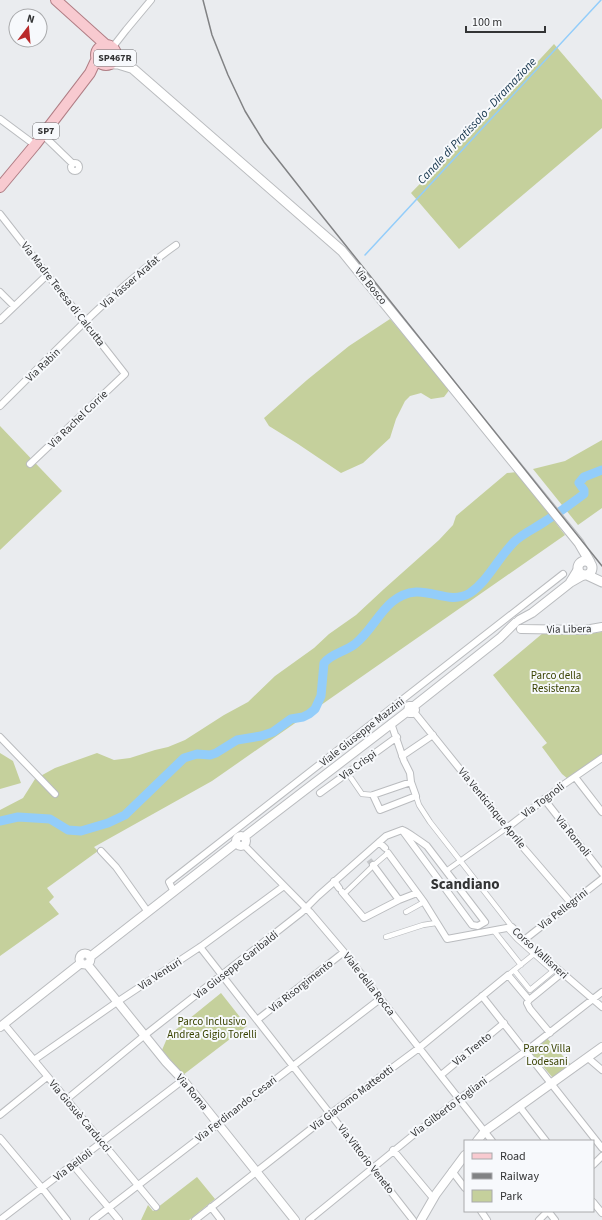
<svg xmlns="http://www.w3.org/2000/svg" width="602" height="1220" viewBox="0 0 602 1220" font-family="'Source Sans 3',sans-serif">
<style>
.green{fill:#c5d09c}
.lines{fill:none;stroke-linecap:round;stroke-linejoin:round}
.stream{stroke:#93cdfa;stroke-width:1.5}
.river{stroke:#93cdfa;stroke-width:9}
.minor-tunnel{stroke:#c5c7ca;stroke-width:6;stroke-dasharray:6 3;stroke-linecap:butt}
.pedestrian-casing{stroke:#babcbf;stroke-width:6}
.minor-casing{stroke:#babcbf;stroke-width:8}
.tertiary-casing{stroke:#babcbf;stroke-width:10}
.secondary-casing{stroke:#babcbf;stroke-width:11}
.primary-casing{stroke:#b07e85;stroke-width:12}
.pedestrian{stroke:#fff;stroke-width:4.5}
.minor{stroke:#fff;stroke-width:6}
.tertiary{stroke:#fff;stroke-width:8}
.secondary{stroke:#fff;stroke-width:9}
.primary{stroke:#f8cad0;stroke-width:10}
.rail{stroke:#818284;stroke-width:1.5}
.labels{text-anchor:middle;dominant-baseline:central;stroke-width:4;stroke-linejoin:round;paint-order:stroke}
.shield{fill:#f7f9fc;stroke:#6e6f71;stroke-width:1}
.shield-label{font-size:10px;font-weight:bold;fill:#333435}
.street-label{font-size:11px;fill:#333435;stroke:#f7f9fc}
.park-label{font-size:11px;fill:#394200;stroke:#f7f9fc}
.water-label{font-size:12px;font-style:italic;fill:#123249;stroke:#f7f9fc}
.district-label{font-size:15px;font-weight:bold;fill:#333435;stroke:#f7f9fc}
</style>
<rect width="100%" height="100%" fill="#eaecef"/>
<path class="green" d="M554,44L602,100V128L459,249L411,193L515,86Z
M390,319L450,389L444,397L431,399L421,393L410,396L405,401L396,419L390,438L363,463L341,473L298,444L269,426L264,418L307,380L349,346Z
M0,426L62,491L0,550Z
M602,440V508L578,525L533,469L565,461Z
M517,472L565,535L212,781L94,847L98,851L47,888L54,897L49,902L59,914L0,956V810L23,798L35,779L55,768L97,753L114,760L130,758L155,750L168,747L185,740L224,715L248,702L275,676L314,648L329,634L356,615L384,589L439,540L453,525L456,516L507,473Z
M602,632V755L568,779L562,774L542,747L547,743L493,675L543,633L571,635Z
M0,753L13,761L21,783L0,789Z
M221,993L247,1026L183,1075L162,1050L168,1036Z
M546,1037L571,1065L553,1078L529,1050Z
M197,1177L215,1199L189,1220H141L148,1205L153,1211Z"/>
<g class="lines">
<path class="stream" d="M365,255L601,0"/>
<path class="river" d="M0,821L18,817L50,819L68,830L81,831L108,823L125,815L184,758L197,754L210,755L216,753L237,740L261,736L273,732L291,719L303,717L309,714L315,709L321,696L324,663C332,653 345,652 355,644C376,628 385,594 416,592C434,591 452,604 470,593C488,581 498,558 514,542C523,533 536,528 547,520C560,512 572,503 584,494V490L579,483L584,477L602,470"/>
<path class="minor-tunnel" d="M369,860L373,865"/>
<g class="pedestrian-casing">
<path id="pedestrian" d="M351,778L362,794L373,795
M416,796L419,805L430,822L512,927
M446,871L508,827
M344,894L374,865L388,853
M406,912L424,902
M507,928L517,939L553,971L530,990L514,970
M494,931L521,965
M386,937L423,925L436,923
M508,975L534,954"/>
</g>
<g class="minor-casing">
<path id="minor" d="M112,48L126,30L151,0
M0,119L35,145
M43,135L73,164
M71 167a4 4 0 1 1 8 0a4 4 0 1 1-8 0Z
M0,214L125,374L30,464
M0,292L14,306
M0,320L47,275
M0,406C56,351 112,290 176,245
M414,712L521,845L571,903
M391,723L404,761L410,773L411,782L416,796L380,810L373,795L411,782
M0,737L55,794
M402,756L433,735
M575,777L602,812
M320,793L397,737
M544,799L602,873
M508,827L563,785L602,758
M402,830C406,831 423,843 427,846L485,922L478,926L472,925Z
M379,842L385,848
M244,845L310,912L344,952L492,1141
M101,851L116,867L148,912
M388,853L424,902L447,939L512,927L524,940L602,1007
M334,881L339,888
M174,892L169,882L563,574
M342,892L364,918L399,900L373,865
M399,900L417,893
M524,940L602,879
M200,947L413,1220
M482,996L602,1148
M257,1020L344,952
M4,1024L156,1207
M550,1033L530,1009L527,1003L529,1000L562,973
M588,1058L602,1070
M34,1060L117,1002L203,945L284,886
M441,1075L504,1023
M67,1099L145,1035L302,912L318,896L386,836L402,830
M519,1106L546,1141
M0,1115L47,1077
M0,1138L42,1188L67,1220
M393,1150L433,1198
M73,1165L119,1220
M593,1165L602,1156
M452,1171L465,1188
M593,1202L602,1213
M211,1207L221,1220
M481,1211L487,1220
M548,1211L555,1220
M0,1220L183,1080
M93,1220L380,999
M195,1220L330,1114L419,1048L508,975L529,1000
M309,1220L417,1132L459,1099L526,1051L602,992
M539,1220L548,1211"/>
</g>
<g class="tertiary-casing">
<path id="tertiary" d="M570,582L578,569
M519,620L532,613L570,583L584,575
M521,629L585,630L602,627
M414,706L500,638L515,623
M236 841a5 5 0 1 1 10 0a5 5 0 1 1-10 0Z
M244,837L408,711L409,706H412L414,707L415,710L413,713H409L408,711
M79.5 959a5.5 5.5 0 1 1 11 0a5.5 5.5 0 1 1-11 0Z
M90,957L236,843
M87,964L166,1062L183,1080L295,1220
M0,1027L81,963
M477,1141L485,1131L602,1047
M421,1220L436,1194L465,1155"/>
</g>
<g class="secondary-casing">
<path id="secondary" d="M116,54L342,251L579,543L590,562
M110,64H118L131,68
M578 568a7 7 0 1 1 14 0a7 7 0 1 1-14 0Z
M587,575L602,582"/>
</g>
<g class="primary-casing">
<path id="primary" d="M56,0L106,45
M96 55a10 10 0 1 1 20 0a10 10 0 1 1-20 0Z
M0,187L35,145L90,73L97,58"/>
</g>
<use href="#pedestrian" class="pedestrian"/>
<use href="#minor" class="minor"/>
<use href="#tertiary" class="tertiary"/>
<use href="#secondary" class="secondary"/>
<use href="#primary" class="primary"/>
<path class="rail" d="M203,0L212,35L228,75L245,111L264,142L323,217L602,566"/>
</g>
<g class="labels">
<g class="shield">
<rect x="94" y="50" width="42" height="16" rx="3"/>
<rect x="33" y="123" width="26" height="16" rx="3"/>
</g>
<g class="shield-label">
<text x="115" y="58">SP467R</text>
<text x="46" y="131">SP7</text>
</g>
<g class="street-label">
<text transform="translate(130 282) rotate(-41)">Via Yasser Arafat</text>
<text transform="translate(371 286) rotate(51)">Via Bosco</text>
<text transform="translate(63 294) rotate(52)">Via Madre Teresa di Calcutta</text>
<text transform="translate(43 365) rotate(-44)">Via Rabin</text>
<text transform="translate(78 419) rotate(-44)">Via Rachel Corrie</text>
<text transform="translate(569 629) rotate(-1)">Via Libera</text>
<text transform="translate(362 732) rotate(-38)">Viale Giuseppe Mazzini</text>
<text transform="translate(358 765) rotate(-36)">Via Crispi</text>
<text transform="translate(543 800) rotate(-37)">Via Tognoli</text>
<text transform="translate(492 808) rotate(51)">Via Venticinque Aprile</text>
<text transform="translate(573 836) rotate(51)">Via Romoli</text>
<text transform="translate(563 909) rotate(-38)">Via Pellegrini</text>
<text transform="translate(540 953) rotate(42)">Corso Vallisneri</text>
<text transform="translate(236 965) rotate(-38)">Via Giuseppe Garibaldi</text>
<text transform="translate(160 974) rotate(-33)">Via Venturi</text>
<text transform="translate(369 984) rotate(52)">Viale della Rocca</text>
<text transform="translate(301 986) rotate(-38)">Via Risorgimento</text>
<text transform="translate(472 1049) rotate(-39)">Via Trento</text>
<text transform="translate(192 1092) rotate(50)">Via Roma</text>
<text transform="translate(352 1098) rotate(-37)">Via Giacomo Matteotti</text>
<text transform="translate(449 1107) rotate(-37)">Via Gilberto Fogliani</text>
<text transform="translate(236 1109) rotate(-38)">Via Ferdinando Cesari</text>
<text transform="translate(80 1116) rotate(50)">Via Giosuè Carducci</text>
<text transform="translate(366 1159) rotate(52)">Via Vittorio Veneto</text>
<text transform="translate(73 1165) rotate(-37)">Via Belloli</text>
</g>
<g class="park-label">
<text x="556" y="675">Parco della<tspan x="556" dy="13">Resistenza</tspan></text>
<text x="212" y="1021">Parco Inclusivo<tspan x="212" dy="13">Andrea Gigio Torelli</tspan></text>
<text x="547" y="1048">Parco Villa<tspan x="547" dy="13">Lodesani</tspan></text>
</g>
<g class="water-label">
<text transform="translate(477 121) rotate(-47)">Canale di Pratissolo - Diramazione</text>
</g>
<g class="district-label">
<text x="465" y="884">Scandiano</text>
</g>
</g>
<rect x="464" y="1140" width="130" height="72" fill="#f7f9fc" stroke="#a9aaac"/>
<rect x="472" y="1153" width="20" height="6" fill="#f8cad0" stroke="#a9aaac"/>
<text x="500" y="1160" font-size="12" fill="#333435">Road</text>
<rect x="472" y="1173" width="20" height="6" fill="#818284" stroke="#a9aaac"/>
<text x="500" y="1180" font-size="12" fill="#333435">Railway</text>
<rect x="472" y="1190" width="20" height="12" fill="#c5d09c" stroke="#a9aaac"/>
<text x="500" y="1200" font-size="12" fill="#333435">Park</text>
<g transform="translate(28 28) rotate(16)"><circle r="19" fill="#f7f9fc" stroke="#a9aaac"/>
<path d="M0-3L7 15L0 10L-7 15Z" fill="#b92a2b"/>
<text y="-6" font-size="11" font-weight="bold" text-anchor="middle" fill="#333435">N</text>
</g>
<path d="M466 26v6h79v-6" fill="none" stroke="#333435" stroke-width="2"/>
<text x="472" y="26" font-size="12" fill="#333435" stroke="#f7f9fc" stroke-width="3" paint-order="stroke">100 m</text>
</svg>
